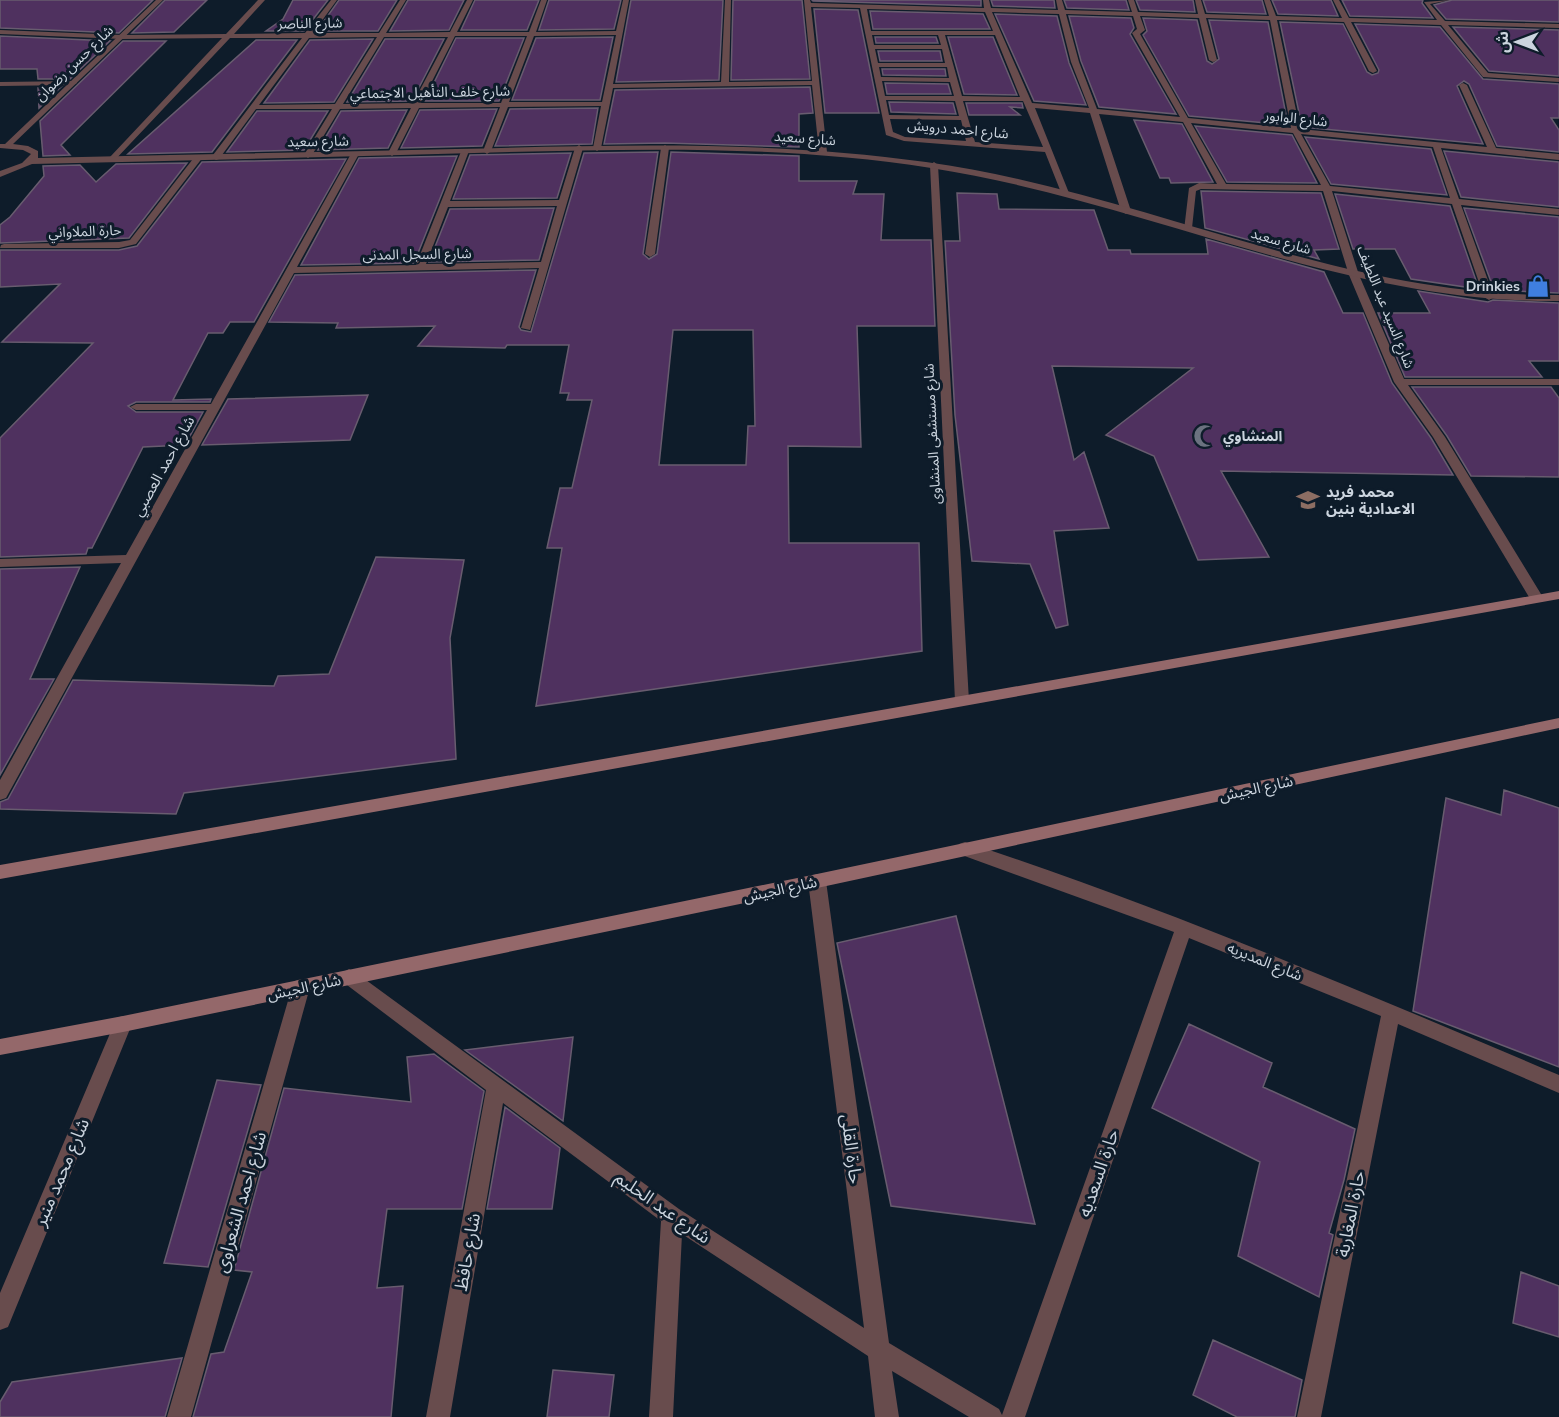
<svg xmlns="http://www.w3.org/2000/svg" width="1559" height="1417" viewBox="0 0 1559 1417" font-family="Mulish,'Noto Sans Arabic',sans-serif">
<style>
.building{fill:#4f315f;stroke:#685c6f;stroke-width:1.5;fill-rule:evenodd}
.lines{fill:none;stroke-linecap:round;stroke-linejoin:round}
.minor{fill:#684c4d;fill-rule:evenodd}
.tertiary{fill:#684c4d;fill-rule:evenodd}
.secondary{fill:#94686a;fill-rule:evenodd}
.labels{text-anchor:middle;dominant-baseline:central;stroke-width:6;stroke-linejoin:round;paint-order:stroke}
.far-street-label{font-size:14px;fill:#cbd4de;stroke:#0e1c2a}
.far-poi-label{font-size:14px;font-weight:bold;fill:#cbd4de;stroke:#0e1c2a;text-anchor:end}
.street-label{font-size:15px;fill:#cbd4de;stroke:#0e1c2a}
.poi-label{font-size:15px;font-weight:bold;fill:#cbd4de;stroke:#0e1c2a;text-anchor:start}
.near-street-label{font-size:18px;fill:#cbd4de;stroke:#0e1c2a}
</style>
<rect width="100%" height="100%" fill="#0e1c2a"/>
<path class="building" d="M0,0H153L119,33L0,28Z
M165,0H207L174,32L132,33Z
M293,0H328L304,31H266L283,19Z
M339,0H397L378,31H317Z
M408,0H464L449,30L390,31Z
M475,0H539L527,30H461Z
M549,0H621L614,29L539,30Z
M631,0H723L719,80L616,82Z
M733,0H802L810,79L731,80Z
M812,0H981V6L813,1Z
M991,0H1054L1055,8L993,6Z
M1064,0H1126L1129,10L1067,8Z
M1136,0H1193L1195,12L1140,10Z
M1203,0H1262L1266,14L1207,12Z
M1272,0H1331L1338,16L1278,14Z
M1342,0H1423L1422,3L1433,18L1350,16Z
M1452,0H1559V22L1446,19L1434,5Z
M814,9L858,10L879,113H825Z
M870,11L983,14L990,29H873Z
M995,14L1057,16L1069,63L1086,105L1034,101Z
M1069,16L1131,18L1134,28L1130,34L1176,114L1099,107L1081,61Z
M1143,18L1197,20L1207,61L1212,64L1219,59L1209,20L1268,22L1288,125L1189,116L1143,35L1147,31Z
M1280,22L1343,24L1367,72L1372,75L1378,73L1379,70L1355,24L1440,27L1483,79L1559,84V118H1551L1559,130V152L1497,146L1469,84L1464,81L1457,86L1483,144L1302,127Z
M1453,27L1559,30V76L1489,71Z
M0,36L110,41L70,79H38L37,69H0Z
M613,37L600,100H512L536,38Z
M875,37H936L938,43H876Z
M948,37H993L1017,95L964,94Z
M456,38H524L499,101H425Z
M373,39L334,102L264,103L310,40Z
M385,39H444L412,101L347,102Z
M256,40H297L212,152L128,154Z
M123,41H166L61,145L70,155L43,156L40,121Z
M878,51H940L942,61H880Z
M882,69H945L946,76L883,75Z
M885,83L948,84L951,94H887Z
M61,87L39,108L38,88Z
M810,87L813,113L799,114V147L665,143L604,144L615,90Z
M889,102L953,103L956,114L891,112Z
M966,103H1022L1023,108L1010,107L1020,115H969Z
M598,108L592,144L495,146L510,109Z
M497,109L482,146L401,148L420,110Z
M407,110L388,148L318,150L341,111Z
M257,111H328L304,150L227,152Z
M1134,120L1182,124L1213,182L1171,183L1169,178H1160Z
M1195,126L1292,135L1317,183L1227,182Z
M1305,137L1431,149L1447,195L1331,184Z
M1444,151L1559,162V207L1461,197Z
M658,152L643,254L649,259L657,254L671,152L799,156V181H857L853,194H884L881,240H931L935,326H857L861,447L788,446L789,543H919L922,651L536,706L562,548H547L560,488H572L592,400H567L569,393H560L569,345H507L505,348L418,346L435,326L336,328L338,323L269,322L295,275L536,270L519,327L521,330L531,332L584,153ZM673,330H753L755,426H748L746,465H659Z
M571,153L557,198L453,199L470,155Z
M457,156L414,263L301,265L359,158Z
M346,159L254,322H230L223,333H208L173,400L211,399L210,402H136L128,406L136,412H203L185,445L143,447L92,548H88L86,554L0,557V438L93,343L2,342L60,284L0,287V250H119L137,246L202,162Z
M187,163L129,238L0,243V225L10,217L44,176L43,166L80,165L96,182L116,164Z
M1201,191L1321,193L1339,249L1314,250L1319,259L1205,228Z
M957,193L997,194L999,209L1094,210L1108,250H1130L1131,254H1208L1206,239L1324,272L1343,313H1363L1392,383L1431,438L1453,475L1221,471L1269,557L1198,560L1154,456L1106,435L1193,368L1052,366L1074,460L1084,452L1109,528L1054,531L1068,625L1056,628L1030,564L972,561L955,415L945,241H960Z
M1335,194L1450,206L1479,289L1411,279L1395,249H1353Z
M554,208L539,260L429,262L450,209Z
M1464,208L1559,217V293L1494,290Z
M1418,291L1488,302L1493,300L1559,303V361H1529L1542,377H1405L1378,313H1430Z
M1412,387H1551L1559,398V477L1471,476L1447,436Z
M368,395L350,440L202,445L228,399Z
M376,557L464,560L450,638L456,759L184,793L176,814L0,809V802L8,799L73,680L274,686L278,676L329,674Z
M80,567L30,679H54L0,775V569Z
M1504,790L1559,808V1067L1413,1011L1446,798L1501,815Z
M956,916L1035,1224L891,1206L837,943Z
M1189,1024L1272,1063L1263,1087L1355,1129L1344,1180L1329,1233L1333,1235L1319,1297L1238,1256L1260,1162L1152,1108Z
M573,1037L563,1121L465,1050Z
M434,1054L484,1091L462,1209H387L377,1288L403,1286L391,1417H193L211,1354L224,1352L252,1272L234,1270L284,1088L411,1102L407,1057Z
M217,1080L261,1085L208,1267L164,1263Z
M505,1107L560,1148L552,1209H487Z
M1521,1272L1559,1286V1337L1513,1323Z
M1213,1340L1302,1380L1295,1417H1237L1193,1395Z
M182,1358L165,1417H0V1402L12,1382Z
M553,1370L614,1375L609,1417H547Z"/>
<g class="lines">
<path class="minor" d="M258,0H265L234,34L305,33L331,0H337L313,33H379L400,0H406L386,33L450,32L467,0H473L457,32H529L541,0H547L536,32L616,31L623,0H629L613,84L721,82L725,0H731L729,82L812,81L804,0H810L811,3L984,8L983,0H989L991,8L1058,10L1056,0H1062L1065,10L1132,12L1128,0H1134L1138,12L1198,14L1195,0H1201L1205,14L1269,16L1264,0H1270L1276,16L1342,18L1333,0H1339L1349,18L1437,20L1424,2L1450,0L1430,4L1445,21L1559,24V28L1448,25L1488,73L1559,78V82L1483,77L1441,25L1351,22L1377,71L1373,73L1369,71L1344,22L1277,20L1300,129L1487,147L1459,85L1463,83L1467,85L1496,148L1559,154V160L1441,148L1459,199L1559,209V215L1461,205L1494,297L1489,300L1484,297L1452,204L1332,191L1359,275L1404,379H1559V385H1408L1445,437L1544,599L1542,602H1532L1433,437L1394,382L1349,275L1323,191L1201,189L1196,191L1192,228L1184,230L1189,188L1199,183L1217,184L1183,122L1099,114L1131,211L1126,214L1121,211L1090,113L1035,108L1069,193L1062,195L1045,152L904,141L886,135L860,8L811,7L827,152L823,155L819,152L812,85L613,88L601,148L597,151L593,148L601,106L508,107L491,151L487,154L483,151L500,107L419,108L396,153L392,156L388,153L411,108L340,109L312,155L308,158L304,155L332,109H256L219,159L216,160L212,157L213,155L302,38H230L113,162L110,161V157L222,38L122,39L0,34V30L122,35L226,34ZM867,9L985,12L993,31H871ZM992,12L1059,14L1071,62L1089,108L1032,103ZM1066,14L1133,16L1137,29L1132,33L1180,117L1097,109L1079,62ZM1140,16L1199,18L1209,60L1213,62L1217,60L1206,18L1270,20L1291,128L1188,118L1140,34L1145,30ZM616,35L602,102H509L534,36ZM872,35H938L941,45H874ZM945,35H995L1020,97L962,96ZM455,36H527L501,103H421ZM377,37L335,104L259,105L309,38ZM384,37H448L413,103L343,104ZM875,49H942L945,63H878ZM879,67H947L949,78L881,77ZM882,81L950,82L954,96H885ZM886,100L955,101L959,116L889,115ZM963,101H1023L1043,147L975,142ZM890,119L961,120L966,141L905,137L893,132ZM1191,123L1293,133L1321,185L1226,184ZM1301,134L1433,147L1450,198L1330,186Z
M76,81L77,83L73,85L0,86V82Z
M579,145L583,148L530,330L521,328L539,268L294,273L6,798L0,800V780L121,563L0,567V559L126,555L207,410H136L130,407L136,404H211L352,152L359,154L297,267L416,265L462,149L469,151L450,201L559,200L575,148ZM557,206L541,262L426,264L448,207Z
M665,145L669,148L655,254L650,257L645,254L661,148Z
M196,155L203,157L136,244L119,248H0L1,245L4,244L119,242L130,240Z
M934,162L938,165L969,701L962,706L955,701L930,165Z
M965,842C1167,908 1363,992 1559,1075V1093L1398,1024L1321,1417H1297L1381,1016L1189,938L1025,1417H969L892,1371L899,1417H875L868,1356L682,1234L673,1417H649L661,1221L503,1103L450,1417H426L486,1090L343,982L340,977L343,972L349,969L355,972L679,1209L864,1328L808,881L811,876L817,874L823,876L826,881L889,1343L999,1409L1002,1415L1174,932L959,854L957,849L959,844Z
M301,979L307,981L310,987L191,1417H167L292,987L295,981Z
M123,1016L130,1018L132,1024L8,1327L0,1330V1293L114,1024L116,1018Z"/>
<path class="tertiary" d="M156,0H163L13,144L28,146L38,151V158C177,155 316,152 456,149C613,145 770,140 926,162C1142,192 1338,297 1559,295V301C1342,303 1143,201 931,168C780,144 627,149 474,153C327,157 180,161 32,164L0,177V171L22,163L31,154L23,150L0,148V144H5Z"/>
<path class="secondary" d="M1559,591V599L0,879V865Z
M1559,718V728L817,888L123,1032L0,1055V1039L123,1016L817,874Z"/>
</g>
<defs>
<g id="shop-bare" transform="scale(1.8)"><path d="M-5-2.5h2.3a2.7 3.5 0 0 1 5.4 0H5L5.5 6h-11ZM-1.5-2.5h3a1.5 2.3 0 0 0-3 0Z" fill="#3f7fe0" stroke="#0e1c2a" stroke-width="2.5" paint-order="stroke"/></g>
<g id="mosque-bare" transform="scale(1.8)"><path d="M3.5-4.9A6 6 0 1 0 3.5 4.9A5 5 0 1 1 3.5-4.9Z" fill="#6b7280" stroke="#0e1c2a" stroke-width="2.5" paint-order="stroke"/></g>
<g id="school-bare" transform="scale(1.8)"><path d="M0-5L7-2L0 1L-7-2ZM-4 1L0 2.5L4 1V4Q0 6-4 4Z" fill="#8d6e63" stroke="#0e1c2a" stroke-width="2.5" paint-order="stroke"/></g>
</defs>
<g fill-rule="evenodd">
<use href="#shop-bare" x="1538" y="286"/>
<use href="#mosque-bare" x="1205" y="436"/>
<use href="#school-bare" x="1308" y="500"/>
</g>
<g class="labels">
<g class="far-street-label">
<text transform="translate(310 23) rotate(-1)">شارع الناصر</text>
<text transform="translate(74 63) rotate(-44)">شارع حسن رضوان</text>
<text transform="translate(430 92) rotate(-1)">شارع خلف التأهيل الاجتماعي</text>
<text transform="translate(1296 118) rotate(6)">شارع الوابور</text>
<text transform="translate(958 129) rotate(5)">شارع احمد درويش</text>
<text transform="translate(805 138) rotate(4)">شارع سعيد</text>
<text transform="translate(318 141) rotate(-1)">شارع سعيد</text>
<text transform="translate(85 231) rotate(-2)">حارة الملاواني</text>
<text transform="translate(1281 241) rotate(16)">شارع سعيد</text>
<text transform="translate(417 254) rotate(-1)">شارع السجل المدنى</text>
<text transform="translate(1386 307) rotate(68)">شارع السيد عبد اللطيف</text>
<text transform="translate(932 434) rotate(-93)">شارع مستشفى المنشاوى</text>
</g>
<g class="far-poi-label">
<text x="1520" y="286">Drinkies</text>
<text x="1223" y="436" text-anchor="start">المنشاوي</text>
</g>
<g class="street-label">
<text transform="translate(163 466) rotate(-61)">شارع احمد العصبي</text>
<text transform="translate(1256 788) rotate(-12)">شارع الجيش</text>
<text transform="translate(780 889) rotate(-12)">شارع الجيش</text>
<text transform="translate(1265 961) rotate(22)">شارع المديريه</text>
<text transform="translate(304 987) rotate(-12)">شارع الجيش</text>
</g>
<g class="poi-label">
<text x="1326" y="491">محمد فريد<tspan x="1326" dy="17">الاعدادية بنين</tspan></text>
</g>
<g class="near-street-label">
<text transform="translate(852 1149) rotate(83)">حارة القلى</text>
<text transform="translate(61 1172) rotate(-67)">شارع محمد منير</text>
<text transform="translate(1098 1173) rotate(-71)">حارة السعديه</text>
<text transform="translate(240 1202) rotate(-74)">شارع احمد الشعراوى</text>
<text transform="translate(663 1207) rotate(35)">شارع عبد الحليم</text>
<text transform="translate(1350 1214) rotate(-79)">حارة المغاربة</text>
<text transform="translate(467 1252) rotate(-80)">شارع حافظ</text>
</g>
</g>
<g transform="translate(1517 42) rotate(270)" stroke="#0e1c2a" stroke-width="4.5" paint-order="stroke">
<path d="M0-4.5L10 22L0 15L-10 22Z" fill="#cbd4de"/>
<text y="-9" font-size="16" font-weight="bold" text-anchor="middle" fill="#cbd4de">ش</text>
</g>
</svg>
